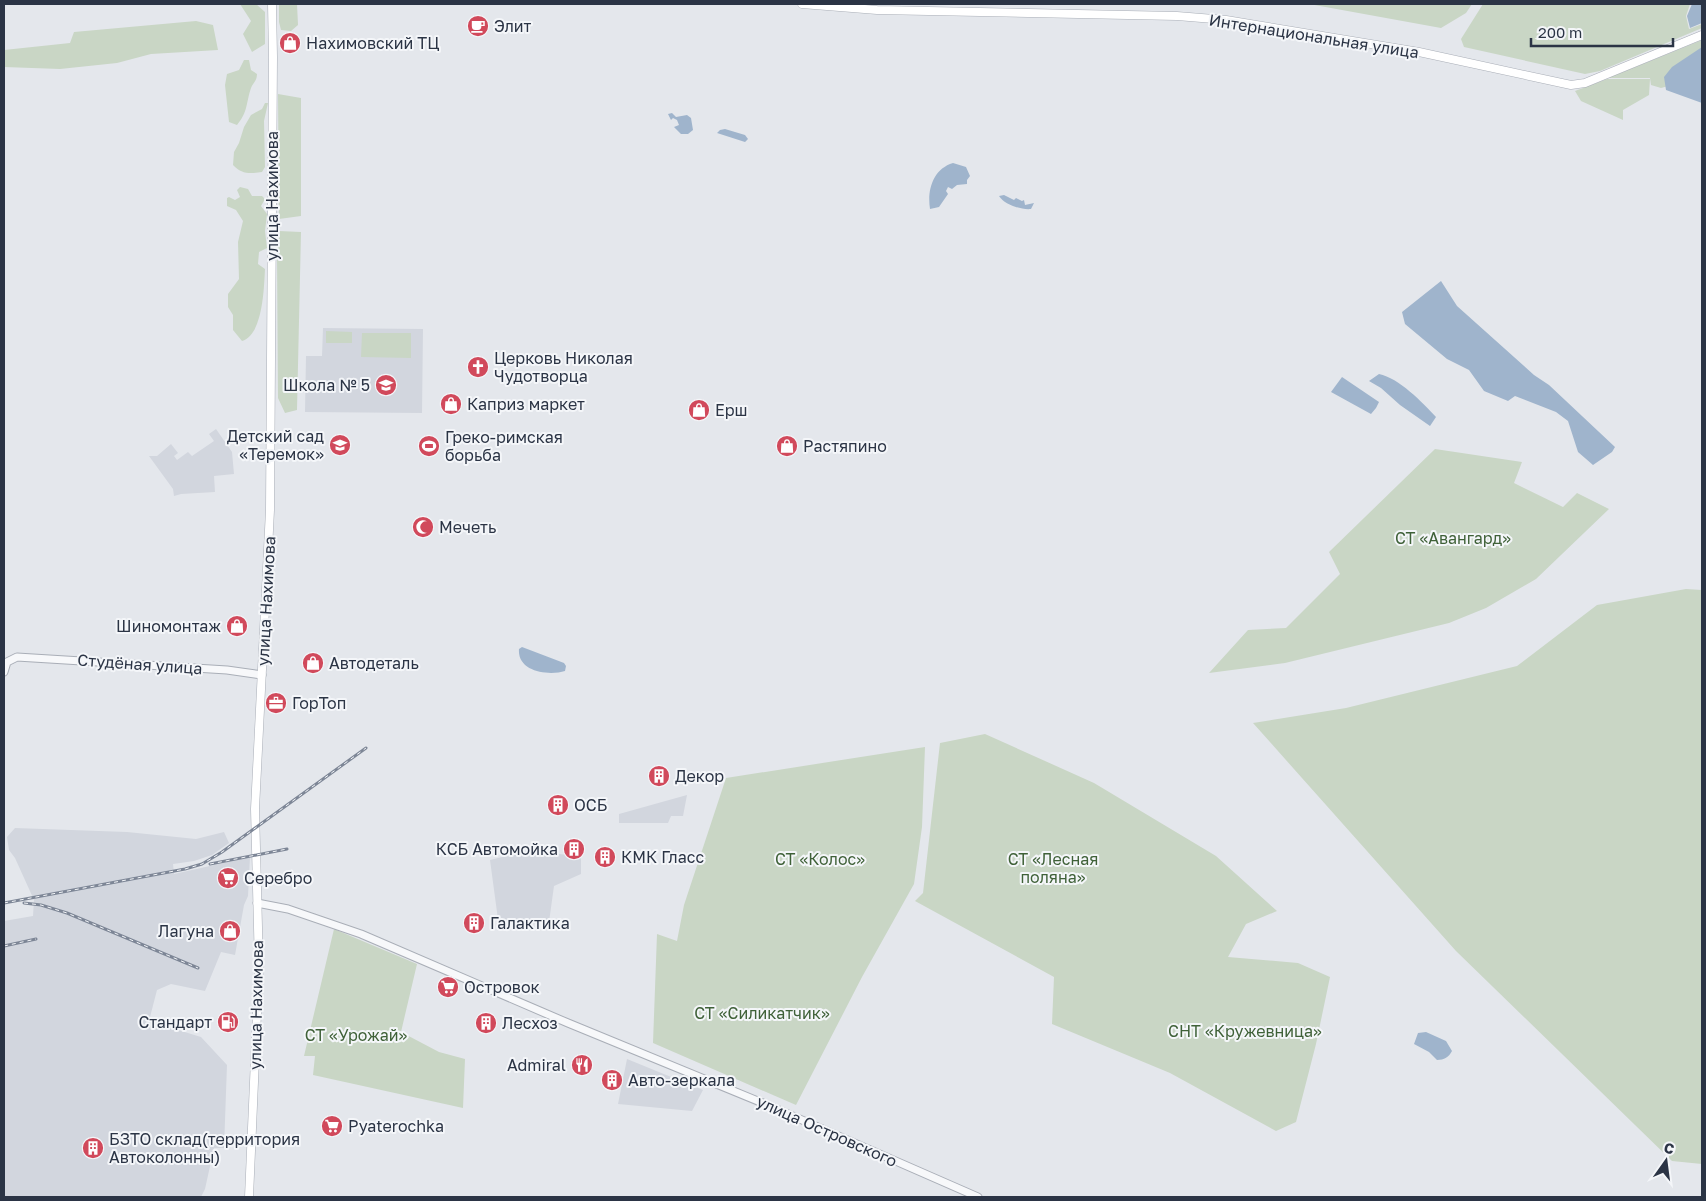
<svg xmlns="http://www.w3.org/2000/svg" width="1706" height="1201" viewBox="0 0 1706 1201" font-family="'Golos Text',sans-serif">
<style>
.built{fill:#d2d6de}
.green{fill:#c9d6c5}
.water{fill:#9fb4cc}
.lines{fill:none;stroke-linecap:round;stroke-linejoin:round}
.tertiary-casing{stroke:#a9aeb7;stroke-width:9}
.secondary-casing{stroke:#a9aeb7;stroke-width:9}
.tertiary{stroke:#f7f8fa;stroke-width:7}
.secondary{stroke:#fff;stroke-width:8}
.rail-casing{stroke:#7d8696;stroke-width:3}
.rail{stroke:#f4f6f9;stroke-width:1;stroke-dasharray:4;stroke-linecap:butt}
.labels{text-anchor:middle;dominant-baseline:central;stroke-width:4;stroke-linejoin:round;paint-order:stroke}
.poi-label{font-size:16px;fill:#2b3445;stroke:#f4f6f9;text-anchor:start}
.street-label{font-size:16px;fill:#2b3445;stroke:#f4f6f9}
.park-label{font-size:16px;fill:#3f6138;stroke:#f4f6f9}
</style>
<rect width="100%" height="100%" fill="#e4e7ec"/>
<path class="built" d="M323,328L423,329L422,413L305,412L306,356H322Z
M216,429L232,452L234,474L214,476L215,492L181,494L174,496L173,489L149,456H157L171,444L178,453L174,456L177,460L188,452L192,456L214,441L209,434Z
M687,795L683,816H671L668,823H619V814Z
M15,828L127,832L196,839L224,832L229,843L212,855L194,861L173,864L174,874L250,857L248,896L244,905L235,955L221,952L205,991L171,984L157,990L149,1021L201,1037L227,1065L224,1148H214L205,1189L201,1197H4V921L33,916L34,900L15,858L9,850L7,837Z
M531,850L581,857V874L554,886L549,922L499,927L490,860Z
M627,1059L703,1090L692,1111L618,1104Z"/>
<path class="green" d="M240,4H256L265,12V44L252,52L243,34L251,21Z
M279,4H297L298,25L291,31L281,30L279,22Z
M1309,4H1472L1466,13L1441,28Z
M1483,4H1690L1686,16L1689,29L1702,24V28L1600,71L1585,74L1464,47L1461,39Z
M196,21L213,25L218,50L151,54L117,63L60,69L4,67V50L70,43L74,32Z
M1702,40V77L1661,88L1651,85L1650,78H1608Z
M244,60H249L251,70L257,74C257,81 253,83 251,88C246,103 248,112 237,125L229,122L225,85L227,74L239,70Z
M1607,79H1650L1649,95L1623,110V120L1581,101L1575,91Z
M278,94L301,98V216L279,219Z
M265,103H268L264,121L265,167L262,172C250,174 241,174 233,165L234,152L239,143L244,127L251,115L262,109Z
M240,187L248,189L252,196H262L265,199L261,206L267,214L265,231L267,248L259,252L258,264L265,269C264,288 263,335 242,341L233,330V315L228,307V294L239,279L238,242L243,221L236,210L227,206V198L229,197L235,200L240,197L237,190Z
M279,231L301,232L297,410L285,413L278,398L277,255Z
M326,331L352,332V343H326Z
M362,333H411V358L361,357Z
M1435,449L1522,462L1514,483L1563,507L1577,493L1609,509L1536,579L1486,608L1449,623L1285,663L1209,673L1248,630L1286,628L1340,574L1329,552Z
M1686,589L1702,590V1164L1672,1161L1456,951L1253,723L1346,708L1517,666L1597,605Z
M985,734L1094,783L1216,856L1277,911L1246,924L1228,957L1298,963L1330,977L1316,1044L1296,1122L1276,1131L1170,1073L1052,1024L1054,977L915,901L923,893L940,743Z
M925,747L922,827L914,884L862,977L796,1105L653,1043L657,934L677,941L684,905L726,778Z
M334,929L417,964L401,1032L439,1052L465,1059L463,1108L313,1075L315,1056H304Z"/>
<path class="water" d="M1692,4H1702V23L1690,28L1687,16Z
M1702,47V103L1666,90L1664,77L1672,67Z
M672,113L676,117L687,115L691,118L693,130L688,134H681L674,127L679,125L677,120L673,118L671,120L668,114Z
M725,129L745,135L748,139L745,142L717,133L720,130Z
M953,163L966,167L970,176L967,180V184L957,185L952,189L948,187L946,191L948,194L939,207L930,209C927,190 933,169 953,163Z
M1004,195L1014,200L1016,198L1022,201L1024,200L1025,205L1034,203L1031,209C1021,210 1005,205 999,196Z
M1441,281L1457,306L1534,375L1549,385L1615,447L1612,452L1593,465L1578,452L1568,421L1556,412L1515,396L1508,401L1484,391L1469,370L1447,359L1405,324L1402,312Z
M1379,374C1399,378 1422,402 1436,417L1430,426L1400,405L1381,388L1369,381Z
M1342,377L1379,402L1376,408L1371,414L1331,392Z
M522,647L564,663L566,666L565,671C549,676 517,672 519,649Z
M1426,1032L1446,1041L1452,1051C1449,1057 1444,1060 1437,1060L1429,1052L1414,1044L1418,1033Z"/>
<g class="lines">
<g class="tertiary-casing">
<path id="tertiary" d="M4,672L7,662L17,657L227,670L262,675
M257,903L288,909L361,934L568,1023L770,1106L978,1197"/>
</g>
<g class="secondary-casing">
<path id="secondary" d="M802,4L877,10L1177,16L1226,20L1419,52L1571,85L1585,83L1702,35
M249,1197L259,967L255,809L270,510L273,57L272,4"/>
</g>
<use href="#tertiary" class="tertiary"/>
<use href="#secondary" class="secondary"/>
<g class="rail-casing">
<path id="rail" d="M210,864L287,849
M4,903L185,869L202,864L222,852L366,748
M24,903L41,905L67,913L198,968
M4,946L36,939"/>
</g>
<use href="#rail" class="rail"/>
</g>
<defs>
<g id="cafe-disc" transform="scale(1.125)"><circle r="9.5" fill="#d1495b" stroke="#f4f6f9"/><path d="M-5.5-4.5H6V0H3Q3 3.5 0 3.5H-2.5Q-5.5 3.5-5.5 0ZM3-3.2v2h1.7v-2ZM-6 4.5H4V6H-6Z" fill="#fff"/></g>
<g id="shop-disc" transform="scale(1.125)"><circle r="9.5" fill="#d1495b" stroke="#f4f6f9"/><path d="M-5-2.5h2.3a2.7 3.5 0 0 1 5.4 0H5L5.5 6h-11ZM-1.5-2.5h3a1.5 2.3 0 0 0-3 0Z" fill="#fff"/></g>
<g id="church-disc" transform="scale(1.125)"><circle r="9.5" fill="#d1495b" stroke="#f4f6f9"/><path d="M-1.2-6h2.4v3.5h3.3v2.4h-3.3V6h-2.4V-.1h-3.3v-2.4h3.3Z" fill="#fff"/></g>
<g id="school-disc" transform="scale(1.125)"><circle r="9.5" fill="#d1495b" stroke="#f4f6f9"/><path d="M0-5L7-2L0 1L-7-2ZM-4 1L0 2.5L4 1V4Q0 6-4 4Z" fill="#fff"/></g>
<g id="stadium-disc" transform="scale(1.125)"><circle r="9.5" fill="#d1495b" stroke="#f4f6f9"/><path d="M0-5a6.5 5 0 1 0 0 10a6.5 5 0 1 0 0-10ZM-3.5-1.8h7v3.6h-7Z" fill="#fff"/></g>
<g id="mosque-disc" transform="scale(1.125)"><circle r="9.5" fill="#d1495b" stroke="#f4f6f9"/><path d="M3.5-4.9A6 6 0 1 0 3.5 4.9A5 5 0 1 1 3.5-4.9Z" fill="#fff"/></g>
<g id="office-disc" transform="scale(1.125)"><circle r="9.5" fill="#d1495b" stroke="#f4f6f9"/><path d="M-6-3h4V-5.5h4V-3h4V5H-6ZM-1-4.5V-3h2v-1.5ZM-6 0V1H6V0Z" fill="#fff"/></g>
<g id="building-disc" transform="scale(1.125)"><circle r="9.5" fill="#d1495b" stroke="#f4f6f9"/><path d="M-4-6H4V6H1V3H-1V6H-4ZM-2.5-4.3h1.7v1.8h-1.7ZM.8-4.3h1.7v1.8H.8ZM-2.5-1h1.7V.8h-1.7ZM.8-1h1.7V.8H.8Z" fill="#fff"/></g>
<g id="supermarket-disc" transform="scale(1.125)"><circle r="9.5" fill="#d1495b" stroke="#f4f6f9"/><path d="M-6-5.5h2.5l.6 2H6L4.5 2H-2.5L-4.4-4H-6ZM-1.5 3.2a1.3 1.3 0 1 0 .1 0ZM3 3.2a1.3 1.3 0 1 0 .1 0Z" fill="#fff"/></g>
<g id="fuel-disc" transform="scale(1.125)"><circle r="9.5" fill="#d1495b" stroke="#f4f6f9"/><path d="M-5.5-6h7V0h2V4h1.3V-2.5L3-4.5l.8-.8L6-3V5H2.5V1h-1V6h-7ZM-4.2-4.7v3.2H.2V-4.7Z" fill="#fff"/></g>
<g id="restaurant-disc" transform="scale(1.125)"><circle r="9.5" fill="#d1495b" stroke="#f4f6f9"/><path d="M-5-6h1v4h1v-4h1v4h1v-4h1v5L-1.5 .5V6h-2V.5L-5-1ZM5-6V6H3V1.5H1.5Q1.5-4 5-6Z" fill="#fff"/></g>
</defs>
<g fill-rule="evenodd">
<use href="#cafe-disc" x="478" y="26"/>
<use href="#shop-disc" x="290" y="43"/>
<use href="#church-disc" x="478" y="367"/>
<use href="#school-disc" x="386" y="385"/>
<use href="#shop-disc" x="451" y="404"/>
<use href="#shop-disc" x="699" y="410"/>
<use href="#school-disc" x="340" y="445"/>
<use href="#stadium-disc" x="429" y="446"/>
<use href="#shop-disc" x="787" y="446"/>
<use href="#mosque-disc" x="423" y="527"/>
<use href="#shop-disc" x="237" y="626"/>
<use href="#shop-disc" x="313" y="663"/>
<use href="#office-disc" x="276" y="703"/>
<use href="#building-disc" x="659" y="776"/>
<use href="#building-disc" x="558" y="805"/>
<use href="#building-disc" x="574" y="849"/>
<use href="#building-disc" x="605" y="857"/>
<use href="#supermarket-disc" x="228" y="878"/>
<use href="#building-disc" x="474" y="923"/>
<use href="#shop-disc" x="230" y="931"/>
<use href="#supermarket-disc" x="448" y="987"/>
<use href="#fuel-disc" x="228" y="1022"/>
<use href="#building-disc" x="486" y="1023"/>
<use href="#restaurant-disc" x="582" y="1065"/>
<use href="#building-disc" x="612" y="1080"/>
<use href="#supermarket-disc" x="332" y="1126"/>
<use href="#building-disc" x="93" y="1148"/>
</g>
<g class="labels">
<g class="poi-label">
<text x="494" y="26">Элит</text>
<text x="306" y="43">Нахимовский ТЦ</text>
<text x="494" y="358">Церковь Николая<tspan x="494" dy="18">Чудотворца</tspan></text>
<text x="370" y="385" text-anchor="end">Школа № 5</text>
<text x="467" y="404">Каприз маркет</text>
<text x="715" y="410">Ерш</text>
<text x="324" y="436" text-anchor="end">Детский сад<tspan x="324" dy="18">«Теремок»</tspan></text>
<text x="445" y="437">Греко-римская<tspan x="445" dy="18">борьба</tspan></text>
<text x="803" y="446">Растяпино</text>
<text x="439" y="527">Мечеть</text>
<text x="221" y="626" text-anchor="end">Шиномонтаж</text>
<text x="329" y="663">Автодеталь</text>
<text x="292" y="703">ГорТоп</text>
<text x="675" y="776">Декор</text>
<text x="574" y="805">ОСБ</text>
<text x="558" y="849" text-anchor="end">КСБ Автомойка</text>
<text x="621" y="857">КМК Гласс</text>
<text x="244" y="878">Серебро</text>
<text x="490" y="923">Галактика</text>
<text x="214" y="931" text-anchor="end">Лагуна</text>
<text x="464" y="987">Островок</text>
<text x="212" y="1022" text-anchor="end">Стандарт</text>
<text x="502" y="1023">Лесхоз</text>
<text x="566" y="1065" text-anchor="end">Admiral</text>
<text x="628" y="1080">Авто-зеркала</text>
<text x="348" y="1126">Pyaterochka</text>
<text x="109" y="1139">БЗТО склад(территория<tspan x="109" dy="18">Автоколонны)</tspan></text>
</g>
<g class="street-label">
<text transform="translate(1314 36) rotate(9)">Интернациональная улица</text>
<text transform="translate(272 196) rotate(-90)">улица Нахимова</text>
<text transform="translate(266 601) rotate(-87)">улица Нахимова</text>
<text transform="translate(140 664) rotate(4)">Студёная улица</text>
<text transform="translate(256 1005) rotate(-89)">улица Нахимова</text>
<text transform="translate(827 1131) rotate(24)">улица Островского</text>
</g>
<g class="park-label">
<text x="1453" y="538">СТ «Авангард»</text>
<text x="820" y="859">СТ «Колос»</text>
<text x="1053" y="859">СТ «Лесная<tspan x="1053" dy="18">поляна»</tspan></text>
<text x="762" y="1013">СТ «Силикатчик»</text>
<text x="1245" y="1031">СНТ «Кружевница»</text>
<text x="356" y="1035">СТ «Урожай»</text>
</g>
</g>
<rect width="1706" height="1201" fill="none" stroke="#2b3445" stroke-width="10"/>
<g transform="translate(1666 1161) rotate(14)" stroke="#f4f6f9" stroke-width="4" paint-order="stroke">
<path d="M0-4L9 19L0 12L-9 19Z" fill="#2b3445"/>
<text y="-8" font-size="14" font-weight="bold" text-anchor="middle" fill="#2b3445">С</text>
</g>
<path d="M1531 38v8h142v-8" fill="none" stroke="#2b3445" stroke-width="2.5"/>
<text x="1538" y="38" font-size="15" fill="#2b3445" stroke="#f4f6f9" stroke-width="4" paint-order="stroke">200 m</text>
</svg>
